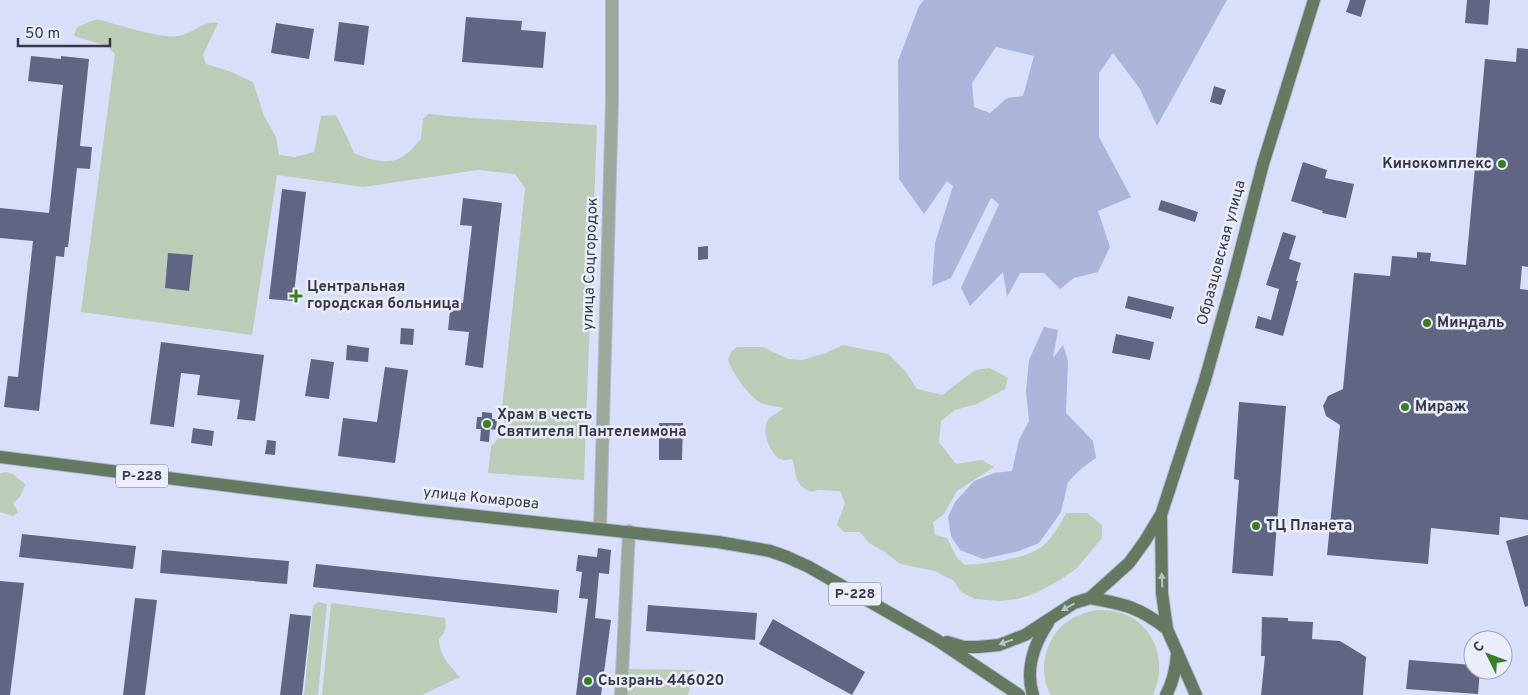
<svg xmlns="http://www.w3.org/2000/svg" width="1528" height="695" viewBox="0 0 1528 695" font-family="Overpass,sans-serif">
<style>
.green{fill:#bcccb7}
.water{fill:#abb4d9;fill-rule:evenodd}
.building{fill:#5f6582}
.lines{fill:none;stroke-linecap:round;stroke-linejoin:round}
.minor-casing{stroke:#b5bad2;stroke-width:14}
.major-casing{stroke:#b5bad2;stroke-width:14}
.minor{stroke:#9da89a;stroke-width:12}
.major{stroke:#64795f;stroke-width:12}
.oneway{fill:#bbc4c4}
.poi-dot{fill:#387e23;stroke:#eaedfa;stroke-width:2}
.labels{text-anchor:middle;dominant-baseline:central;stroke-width:5;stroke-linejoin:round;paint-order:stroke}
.shield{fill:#eaedfa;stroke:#6c6f7c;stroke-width:1}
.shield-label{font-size:14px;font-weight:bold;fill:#363946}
.poi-label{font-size:15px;font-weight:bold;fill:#363946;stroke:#eaedfa;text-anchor:start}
.street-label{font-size:15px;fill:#363946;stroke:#eaedfa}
</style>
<rect width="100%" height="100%" fill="#d9dffa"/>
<path class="green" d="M97,19C116,24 161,39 178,36C194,34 202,20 218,23L203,55L206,64L229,71L253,82L264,116L276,137L279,155L295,157L314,152L321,116L336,115L347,137L354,153C366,159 387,165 400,158C408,155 415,145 421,139L423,119L428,114L471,118L597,125L584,480L488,473L491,447L500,436L505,419L502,408L525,188L515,174L478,170L363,187L277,175L252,335L81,312L115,54L107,46L74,36L77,27Z
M843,345L888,354L906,372L917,389L942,395L975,370L990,368L1008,378L1005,389L977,404L955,410L941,421L939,442L956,464L982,460L994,467L957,491L944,514L933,522L935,535L947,538L957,558L965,565C986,564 1028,559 1044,545C1052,538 1061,523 1066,513H1087L1102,525V538L1077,568L1060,580L1036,593L1018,599L999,601L975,599L961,592L954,581L935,571L900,564L885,552L869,543L860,532H844L837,525L845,503L840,491L818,490L811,492C792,483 798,476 792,459C788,460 784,461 780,459C770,454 761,431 768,420C771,415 780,412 784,408C777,406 768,406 761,403C750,398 731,371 728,360L731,352L737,347H763L788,359L802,360L826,353Z
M6,472L14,475L25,484C23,493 20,498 13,503L18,512L13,516L0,512V473Z
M318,602L327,604L318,695H304L313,606Z
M331,603L445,618C447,627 445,633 439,639C439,655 450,666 460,677L422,695H322Z
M1097,610C1102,610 1108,610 1113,611C1153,618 1169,660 1153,695H1051C1037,671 1045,637 1068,621C1077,615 1087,612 1097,610Z
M627,669L695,670L688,695H624Z"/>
<path class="water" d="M924,0H1227L1157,126L1140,89L1113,53L1099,73V137L1131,197L1098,211L1110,247L1098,272L1074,278L1060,289L1044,273H1020L1007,297L1003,272L970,306L961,288L999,204L991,198L951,278L932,286L935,243L953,186L947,181L924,214L899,179L898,61L919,6ZM996,47L1034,56L1023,96L1007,98L990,113L974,107L972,83Z
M1044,327L1058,330L1053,358L1063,345L1068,361L1066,413L1093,441L1096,458L1082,468L1068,482L1061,512L1039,543L1019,551L983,559L960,550L951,536L948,517L955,502L974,481L994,473L1012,471L1019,440L1029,421L1026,391L1029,360Z"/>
<path class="building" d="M1350,0H1366L1361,17L1346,12Z
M1467,0H1490L1488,25L1465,23Z
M466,17L522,21L521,30L546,32L543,68L462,62Z
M339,22L369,26L364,65L334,61Z
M276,23L314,29L309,59L271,53Z
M1517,48L1528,49V267L1522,266L1520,289L1528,290V520L1500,517L1499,535L1431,528L1428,564L1327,555L1340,425L1326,416L1323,406L1328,396L1343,389L1354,273L1390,276L1392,256L1417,258V252L1431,253L1430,261L1466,265L1485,59L1516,62Z
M31,56L61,59V56L89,59L80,146L92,147L90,169L77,168L68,247H65L64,257L56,256L39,411L4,407L8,376L18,377L33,241L0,238V208L49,213L63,85L28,81Z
M1214,86L1226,90L1221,105L1210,102Z
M1303,162L1327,170L1325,178L1354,184L1346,218L1322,213L1323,211L1291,201Z
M282,189L306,192L293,301L269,299Z
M463,198L502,203L483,368L465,365L469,332L448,330L451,302L463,303L472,226L460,225Z
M1161,200L1198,212L1195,222L1158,210Z
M1283,232L1296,236L1289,259L1301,263L1296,281H1298L1283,336L1255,328L1258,316L1271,320L1279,289L1266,285Z
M708,246V259L698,260V247Z
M168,253L193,255L189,291L165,288Z
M1128,296L1174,307L1171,319L1125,308Z
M401,328L414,329L413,345L400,344Z
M1116,334L1154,342L1150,360L1112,353Z
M161,342L264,355L255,421L237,419L240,400L197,395L200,375L181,373L174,427L150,424Z
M347,345L369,348L368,362L346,360Z
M311,359L334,362L329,399L305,396Z
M385,367L408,370L395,463L338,456L343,418L377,422Z
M1239,402L1286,406L1273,576L1232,573L1239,480L1234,479Z
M482,412L492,413V419H497L496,430L490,429L489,442L480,441L481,429H476L477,417H482Z
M659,423H683L682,460H659Z
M193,428L214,431L212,446L191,443Z
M267,440L276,441L275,455L265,454Z
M22,534L136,546L133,569L19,557Z
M1528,535V606L1525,607L1506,541Z
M598,548L611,550L609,574L599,573L595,618L611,620L601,695H576L588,599L579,598L582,572L576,571L578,555L597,557Z
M162,550L289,561L287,584L160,573Z
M316,564L559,590L557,613L313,587Z
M0,581L24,583L10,695H0Z
M135,598L157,600L145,695H123Z
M648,605L757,613L755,640L646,631Z
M290,614L311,616L302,695H280Z
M1262,617L1288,618V621L1313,622L1312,639L1340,641L1366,657L1363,695H1261L1265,656H1261Z
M773,619L865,672L852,695L759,644Z
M1409,660L1473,665V670H1480L1478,694L1406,689Z"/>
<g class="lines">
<g class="minor-casing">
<path id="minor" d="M600,528L612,101V0
M621,695L629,531"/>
</g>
<g class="major-casing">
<path id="major" d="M0,457L422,510L718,542L770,551L787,557L809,567L937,640L1019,695
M1090,598C1124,604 1139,607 1167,629
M947,642L964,647H978L999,645L1025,635L1074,603L1090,598L1129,563L1145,541L1160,516
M1033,695C1025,670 1034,644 1048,623
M1166,695C1173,682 1176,669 1177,654
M1196,695L1167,629L1162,593L1161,515L1205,380L1234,276L1263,164L1314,0"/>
</g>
<use href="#minor" class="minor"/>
<use href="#major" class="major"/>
</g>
<defs><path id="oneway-solid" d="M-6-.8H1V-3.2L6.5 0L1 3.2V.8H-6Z" transform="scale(1.25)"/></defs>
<g class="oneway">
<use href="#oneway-solid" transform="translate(1162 580) rotate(-93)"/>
<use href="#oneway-solid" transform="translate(1068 607) rotate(151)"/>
<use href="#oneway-solid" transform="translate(1006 642) rotate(161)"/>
</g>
<g class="poi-dot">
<circle cx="1502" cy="164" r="5"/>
<path d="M293.5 288.5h5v5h5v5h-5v5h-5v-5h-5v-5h5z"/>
<circle cx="1427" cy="323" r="5"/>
<circle cx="1405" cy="407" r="5"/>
<circle cx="487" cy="424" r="5"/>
<circle cx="1256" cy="526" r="5"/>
<circle cx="588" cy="681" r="5"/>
</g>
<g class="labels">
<g class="shield">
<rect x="116" y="464.5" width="52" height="23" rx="4"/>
<rect x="829" y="582.5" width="52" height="23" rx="4"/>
</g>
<g class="shield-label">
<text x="142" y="476">Р-228</text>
<text x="855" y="594">Р-228</text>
</g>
<g class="poi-label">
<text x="1492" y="164" text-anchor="end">Кинокомплекс</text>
<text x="307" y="287">Центральная<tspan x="307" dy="17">городская больница</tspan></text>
<text x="1437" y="323">Миндаль</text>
<text x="1415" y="407">Мираж</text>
<text x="497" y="415">Храм в честь<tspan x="497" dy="17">Святителя Пантелеимона</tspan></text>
<text x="1266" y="526">ТЦ Планета</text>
<text x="598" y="681">Сызрань 446020</text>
</g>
<g class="street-label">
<text transform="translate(1222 253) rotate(-75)">Образцовская улица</text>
<text transform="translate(591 264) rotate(-88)">улица Соцгородок</text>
<text transform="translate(481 499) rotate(6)">улица Комарова</text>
</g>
</g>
<g transform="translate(1488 655) rotate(312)"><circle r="24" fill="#eaedfa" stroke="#a2a5b2"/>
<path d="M0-4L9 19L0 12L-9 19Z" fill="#387e23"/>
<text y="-8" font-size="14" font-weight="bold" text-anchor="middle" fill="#363946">С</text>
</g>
<path d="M18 38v8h92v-8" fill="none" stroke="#363946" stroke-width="2.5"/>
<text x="25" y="38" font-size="15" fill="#363946" stroke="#eaedfa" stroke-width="4" paint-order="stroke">50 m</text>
</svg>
